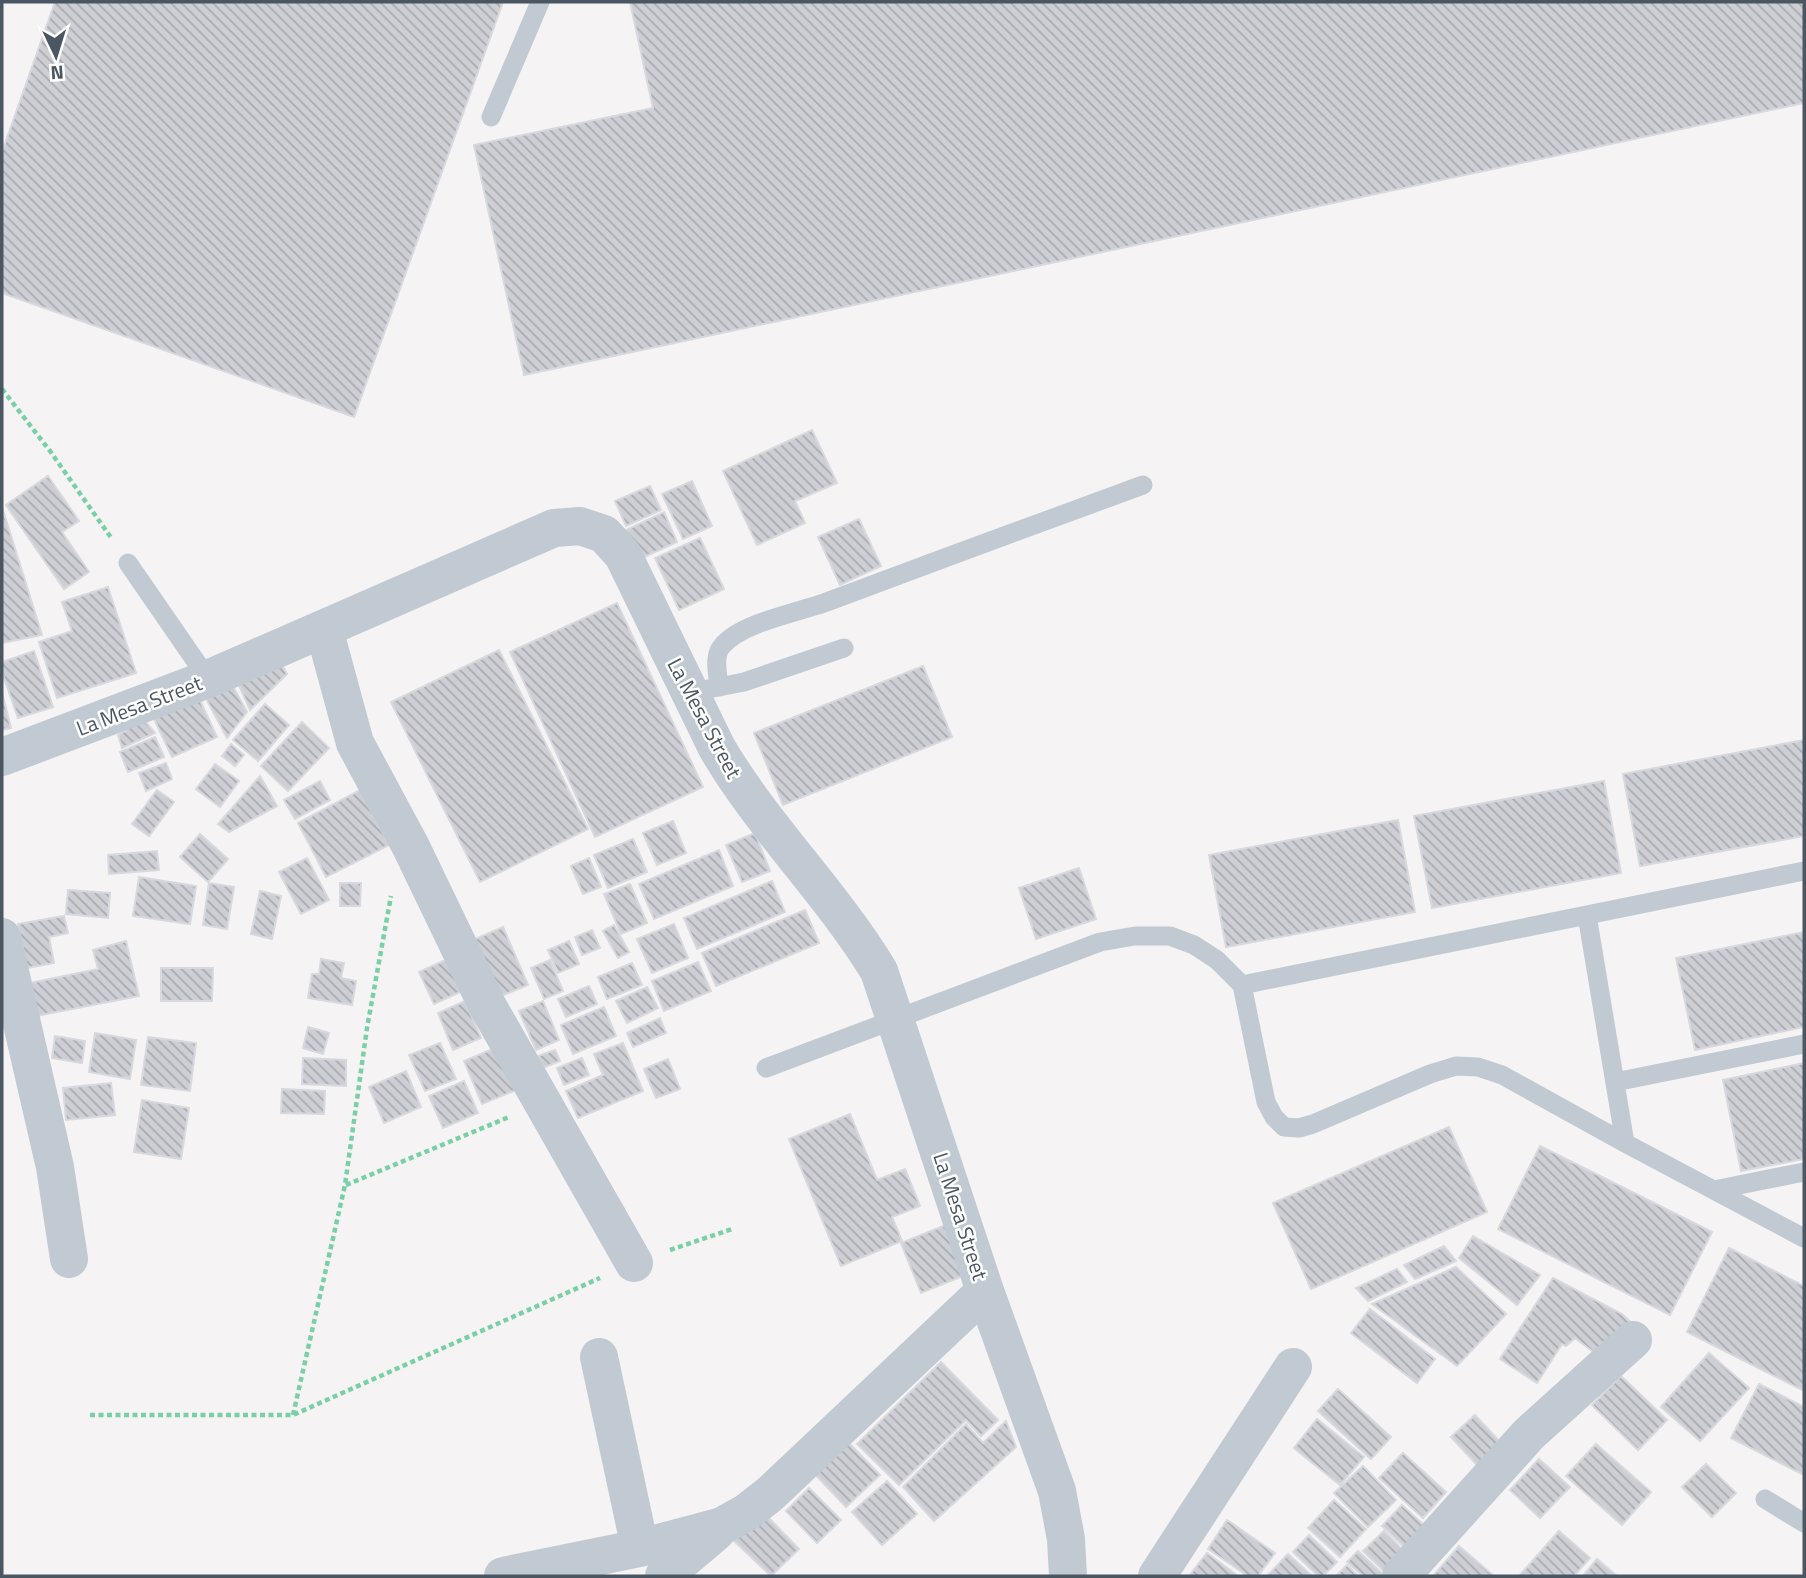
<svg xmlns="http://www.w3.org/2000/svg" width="1806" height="1578" viewBox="0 0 1806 1578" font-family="'Titillium Web',sans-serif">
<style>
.building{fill:url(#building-back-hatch);stroke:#d7d9de;stroke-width:2}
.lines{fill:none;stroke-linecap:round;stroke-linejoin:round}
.path{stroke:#7ad0a6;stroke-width:4.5;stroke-dasharray:5 3.5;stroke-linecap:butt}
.lane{stroke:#c1cad2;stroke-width:19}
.street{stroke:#c1cad2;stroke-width:38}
.labels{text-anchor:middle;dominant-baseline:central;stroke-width:5;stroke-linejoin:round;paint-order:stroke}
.street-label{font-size:21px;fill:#4a5661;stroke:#fff}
</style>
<defs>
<pattern id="building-back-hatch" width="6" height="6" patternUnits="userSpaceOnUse" patternTransform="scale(1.75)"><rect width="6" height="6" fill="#cdcfd5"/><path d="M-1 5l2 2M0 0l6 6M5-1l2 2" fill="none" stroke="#a8abb0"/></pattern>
</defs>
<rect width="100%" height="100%" fill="#f5f3f3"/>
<path class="building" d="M55,2H503L354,417L2,293V152Z
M630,2H1804V103L524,375L474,145L653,108Z
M812,430L837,483L795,501L805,523L757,545L723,471Z
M48,476L79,521L62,532L89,572L64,589L6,505Z
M692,481L712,526L683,539L662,494Z
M650,486L661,510L626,526L615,501Z
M2,507L42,635L2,643Z
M664,512L677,542L640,559L626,530Z
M859,519L881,566L840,585L818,537Z
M700,538L724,589L679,610L655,558Z
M108,587L136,673L57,698L39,642L72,631L62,602Z
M617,603L703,787L595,837L510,652Z
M499,650L588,829L480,882L391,702Z
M34,651L53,707L18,718L2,672V662Z
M280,661L287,674L250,710L237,681Z
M923,666L952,737L783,805L754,733Z
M231,683L247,712L227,738L203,693Z
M2,692L11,728L2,730Z
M198,696L217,737L172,757L153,717Z
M265,704L289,725L258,761L233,740Z
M139,714L155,733L122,748L118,735L127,730V720Z
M302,722L329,748L288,791L261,766Z
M155,737L164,757L128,772L120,752Z
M1804,740V836L1640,866L1623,774Z
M231,744L244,755L235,766L222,756Z
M166,763L172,779L146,791L139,773Z
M215,764L239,781L220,807L196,789Z
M260,776L277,806L229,832L218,824Z
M320,781L330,800L295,819L284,800Z
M1604,781L1621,873L1432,908L1414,816Z
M157,790L174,802L149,836L132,824Z
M360,790L389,845L326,877L298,823Z
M1398,820L1415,912L1226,947L1209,855Z
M673,821L686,853L657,865L643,833Z
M755,833L770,871L742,882L726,845Z
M200,834L228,859L208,882L180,857Z
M633,839L647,872L608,888L594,855Z
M719,850L733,886L654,919L639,884Z
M157,851L159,870L109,874L108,855Z
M307,858L329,900L301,914L279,872Z
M589,858L601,887L583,894L571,866Z
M1079,868L1096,919L1036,939L1019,888Z
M139,877L196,886L190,924L133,916Z
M772,881L785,912L697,949L684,918Z
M209,883L234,887L227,929L203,925Z
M340,883H361L360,906H340Z
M630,884L647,923L621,934L604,894Z
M68,890L110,893L108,918L66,914Z
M260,891L281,896L272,939L251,934Z
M805,910L819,943L716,986L702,953Z
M64,916L68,933L49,937L54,963L27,968L18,924Z
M674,924L688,958L652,973L637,939Z
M614,925L629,952L618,958L603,931Z
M503,927L528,985L491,1000L466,943Z
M592,930L600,948L582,955L575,937Z
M1804,932V1027L1695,1050L1676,958Z
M126,941L139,996L36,1016L30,983L98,969L93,950Z
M569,941L579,964L558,973L548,950Z
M454,956L469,988L434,1004L419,972Z
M321,959L344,963L341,978L356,981L352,1005L308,998L312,974H319Z
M550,960L563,991L544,999L531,968Z
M698,962L711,991L664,1011L652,981Z
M632,963L642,985L607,999L598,977Z
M161,968H213L212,1001H161Z
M589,986L597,1004L566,1017L558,999Z
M647,987L658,1008L627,1023L616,1001Z
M465,1001L481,1038L453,1050L438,1013Z
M543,1001L559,1040L536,1050L519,1011Z
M604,1007L616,1036L573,1054L561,1025Z
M660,1018L666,1033L633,1047L627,1033Z
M308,1027L329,1033L323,1054L303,1048Z
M95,1033L136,1040L130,1079L89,1072Z
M55,1036L85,1041L82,1063L52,1058Z
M148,1037L196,1043L190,1091L141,1085Z
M440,1043L456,1079L425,1091L409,1055Z
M623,1043L643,1091L578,1118L566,1091L603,1075L594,1054Z
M502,1045L521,1088L482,1104L464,1061Z
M555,1050L560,1061L543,1068L538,1056Z
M303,1058L346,1060V1086L302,1084Z
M582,1058L589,1075L564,1085L557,1068Z
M668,1059L680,1089L656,1098L644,1069Z
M1804,1063V1159L1741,1171L1723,1080Z
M406,1071L421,1107L384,1123L369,1087Z
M464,1081L478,1113L443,1128L429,1096Z
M111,1083L115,1115L66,1120L63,1088Z
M282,1089L325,1091L324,1114L281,1113Z
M142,1100L189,1108L181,1159L134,1152Z
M850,1114L877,1180L905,1169L920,1206L892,1217L902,1241L841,1266L789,1139Z
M1449,1127L1487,1212L1311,1289L1273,1203Z
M1540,1146L1712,1232L1670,1315L1498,1229Z
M953,1222L973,1272L921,1293L901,1243Z
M1473,1236L1540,1275L1517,1305L1459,1258Z
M1444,1246L1456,1261L1415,1279L1404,1265Z
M1729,1248L1804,1286V1391L1687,1332Z
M1456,1267L1506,1314L1457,1366L1372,1304Z
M1397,1269L1407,1282L1368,1301L1356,1288Z
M1553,1278L1622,1314L1633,1324L1601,1358L1575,1338L1566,1346L1562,1344L1537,1383L1500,1359Z
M1370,1309L1435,1359L1417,1383L1351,1333Z
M1709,1353L1749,1388L1700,1441L1661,1407Z
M941,1362L998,1420L981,1436L966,1420L899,1485L857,1444Z
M1621,1376L1667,1420L1638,1450L1592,1405Z
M1759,1384L1804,1407V1475L1731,1438Z
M1338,1389L1391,1437L1371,1459L1318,1411Z
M1475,1415L1502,1444L1478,1466L1451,1437Z
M1317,1419L1364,1457L1340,1485L1294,1448Z
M1006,1421L1016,1447L934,1521L903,1487L966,1424L983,1443Z
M845,1439L880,1475L846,1507L811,1470Z
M1596,1444L1651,1492L1622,1525L1566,1476Z
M1403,1453L1446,1492L1423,1518L1379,1478Z
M1539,1459L1570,1487L1540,1518L1510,1490Z
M1706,1464L1736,1493L1712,1517L1682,1487Z
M1363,1466L1396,1500L1368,1527L1334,1493Z
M887,1481L917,1514L882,1545L852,1512Z
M809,1488L841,1520L817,1543L786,1511Z
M1334,1500L1366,1529L1340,1557L1308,1528Z
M1402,1505L1435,1535L1415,1557L1382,1526Z
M763,1512L799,1549L771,1576L734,1541Z
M1227,1520L1275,1553L1258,1576H1248L1208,1549Z
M1384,1531L1412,1559L1389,1576L1363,1551Z
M1559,1531L1590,1558L1574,1576H1519Z
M1309,1535L1337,1562L1323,1576H1318L1293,1552Z
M1459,1546L1494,1576H1433Z
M1358,1551L1385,1576H1363L1347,1562Z
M1207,1553L1238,1576H1189Z
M1288,1554L1312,1576H1267Z
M1597,1559L1617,1576H1583Z
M1347,1565L1358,1576H1336Z"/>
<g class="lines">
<path class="path" d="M2,389L50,451L112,539
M346,1185L509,1117
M670,1250L732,1229
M90,1415H293L600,1278
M293,1415L345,1185L367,1028L391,896"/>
<path class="lane" d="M491,117L540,2
M128,563L208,679
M719,687C718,674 713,656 722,646C741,623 795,613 824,603C930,563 1037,524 1143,485
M708,689L744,682L844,648
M1587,915L1625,1143
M1242,985L1804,871
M766,1068L1100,942L1135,936H1170L1194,945L1217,960L1242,985L1266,1102L1274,1117L1284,1127L1299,1128L1313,1124L1430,1074L1456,1066L1478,1067L1502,1075L1625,1143L1804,1238
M1615,1082L1804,1044
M1714,1190L1804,1172
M1765,1499L1804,1523"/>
<path class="street" d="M324,629L355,743L411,847L487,1005L634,1263
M2,757L208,679L554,528L580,526L604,534L623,555L717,748C764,828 831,892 879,971L985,1291L1057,1491L1066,1539L1068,1576
M2,937L55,1167L69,1259
M599,1357L640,1548
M503,1576L640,1548L722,1526L747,1512L770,1494L985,1291
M664,1576L716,1532
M1157,1576L1293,1367
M1401,1576L1529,1434L1633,1340"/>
</g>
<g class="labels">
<g class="street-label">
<text transform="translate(139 705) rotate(-21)">La Mesa Street</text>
<text transform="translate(705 718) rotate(62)">La Mesa Street</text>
<text transform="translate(961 1216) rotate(72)">La Mesa Street</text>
</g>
</g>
<rect width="1806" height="1578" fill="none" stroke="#4a5661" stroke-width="7"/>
<g transform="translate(56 56) rotate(176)" stroke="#ffffff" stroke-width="5" paint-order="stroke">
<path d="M0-5L12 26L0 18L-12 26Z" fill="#4a5661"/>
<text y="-10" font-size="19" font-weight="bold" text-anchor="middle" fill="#4a5661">N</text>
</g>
</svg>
